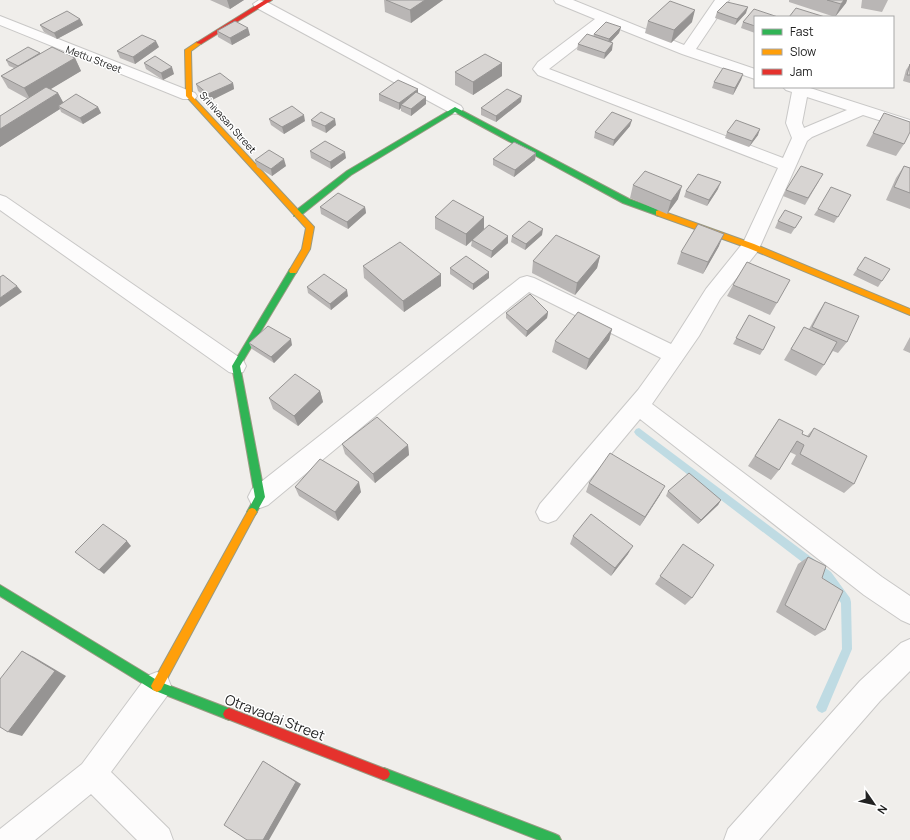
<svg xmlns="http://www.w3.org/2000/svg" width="910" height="840" viewBox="0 0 910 840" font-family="Manrope,sans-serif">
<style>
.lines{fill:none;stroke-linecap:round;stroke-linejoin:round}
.stream{fill:#bfdbe3;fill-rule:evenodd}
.street-casing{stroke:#c9c8c7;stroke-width:2}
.fast-casing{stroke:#999a82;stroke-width:2}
.slow-casing{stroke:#999a82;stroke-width:2}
.jam-casing{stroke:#999a82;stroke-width:2}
.street{fill:#fdfcfc;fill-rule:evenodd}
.fast{fill:#30b455;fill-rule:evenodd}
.slow{fill:#ff9f0a;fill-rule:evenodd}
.jam{fill:#e5322d;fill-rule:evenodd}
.wall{fill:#b9b6b5}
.shaded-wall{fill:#969493}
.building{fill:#d7d4d2;stroke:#969493}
.labels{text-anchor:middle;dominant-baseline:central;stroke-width:3;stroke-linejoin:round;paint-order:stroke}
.far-street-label{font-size:10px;fill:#222;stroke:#fff}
.near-street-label{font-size:14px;fill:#222;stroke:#fff}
</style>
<rect width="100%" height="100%" fill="#f0eeeb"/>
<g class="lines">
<path class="stream" d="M639,428L831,572L850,598L851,602L852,649L826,711L822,713L818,711L816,707L842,649L841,603L823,578L636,435L634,432L636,429Z"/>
<g class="street-casing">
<path id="street" d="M259,0L265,1L461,106L463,109L461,112L455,114L449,112L255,7L253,4Z
M554,0H573L684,45L715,0H729L696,49L755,69V79L682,54L607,24L549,69L783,158L792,138L786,123L792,92L786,90L783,87H807L910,120V130L863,115L812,137L807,141L758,251L720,299L699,336L652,404L882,577L910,596V624L901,620L864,595L640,419L556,520L548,523L540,520L536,512L540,504L638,390L661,358L529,292L403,393L268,505L260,508L252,505L248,497L252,489L520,278L527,276L534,278L671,344L706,289L743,243L778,168L538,75L533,69L538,62L595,19L556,3ZM807,97L847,110L804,128L802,123Z
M0,16L195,93L197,96L195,99H183L0,25Z
M0,195L6,197L243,360L246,366L243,372L236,374L229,372L0,210Z
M910,639V671L880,701L759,840H724L728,829L860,681L901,643Z
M157,672L167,676L171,686L167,696L111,772L169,829L173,840H137L91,794L35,840H0V829L82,764L147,676Z"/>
</g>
<g class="fast-casing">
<path id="fast" d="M455,107L629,199L662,211L663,213L659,216L623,203L455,112L351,175L300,216H294V212L347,171Z
M293,268L297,271L240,366L265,497L255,515L252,516L249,515L247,512L255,497L232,366L290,269Z
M0,585L160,682L233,710L235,714L233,718L229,720L153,690L0,596Z
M384,768L555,834L559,836L561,840H539L384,780L380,778L378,774L380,770Z"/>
</g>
<g class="slow-casing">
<path id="slow" d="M197,42L202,43L191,51L192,96L314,227L310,249L296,273H290L289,271L302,249L306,228L186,96L185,50Z
M659,210L754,244L910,309V315L748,248L656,215V211Z
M252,508L255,509L257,512L255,515L161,690L157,692L153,690L151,686L153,682L249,509Z"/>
</g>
<g class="jam-casing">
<path id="jam" d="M265,0H272L201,44L196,43Z
M229,708L388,770L390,774L388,778L384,780L225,718L223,714L225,710Z"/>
</g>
<use href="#street" class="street"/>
<use href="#fast" class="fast"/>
<use href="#slow" class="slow"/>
<use href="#jam" class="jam"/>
</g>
<path class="wall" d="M210,0H244L230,9Z
M384,0H443L411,23L385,12Z
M789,0H847L846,3L835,17L789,2Z
M862,0H888L882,12L861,8Z
M717,12L746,13L735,25L715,18Z
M755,17V33L741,28L743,22Z
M80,19L83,25L57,39L44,32L40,25Z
M648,21L692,22L671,43L645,33Z
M621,27L619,33L611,42L612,50L604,59L577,50L578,44L594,37V34Z
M217,31L250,35L232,45L218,37Z
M159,47L135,64L120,58L117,51Z
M40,53L75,58L81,71L50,89L58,93L63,102L98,107L101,113L83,124L61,112L60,109L0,147V116L28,99L8,88L1,76L14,68L9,66L6,60Z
M144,63L174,74L163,80L146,69Z
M502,63V76L473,95L455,85V72Z
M910,64V83L903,81L906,70Z
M743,74L741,80L733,95L712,88L714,82Z
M233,83L234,89L210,101L198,91L196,84Z
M418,93L426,104L411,116L401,111V108L399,110L379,101V94Z
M521,102L496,122L481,115V108Z
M884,113L904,144L896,156L866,146Z
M269,119L305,121L284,134L271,125Z
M311,120L336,125L326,133L312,126Z
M630,126L613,146L594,138L595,132Z
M727,132L758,135L749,147L725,138Z
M310,151L346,158L331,169L311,158Z
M536,153L535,160L514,177L493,165V159Z
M255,160L286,166L272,176L257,167Z
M904,166L910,168V209L886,200L896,178Z
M819,181L805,205L783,196L786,190Z
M633,185L678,199L667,214L630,198Z
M718,189L707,206L684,197L686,191Z
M851,195L834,223L814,215L818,209Z
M320,207H365L366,213L348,229L321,214Z
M435,217H484V229L508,236V243L491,258L471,246L472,241L466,246L435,229Z
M802,217L791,234L775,228L778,221Z
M542,235L525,250L511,242L512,236Z
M719,246L703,274L677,264L681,252Z
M600,256L597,268L575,295L532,273L533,261Z
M865,257L882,281L878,287L853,275Z
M363,266L441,274V286L404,312L364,278Z
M450,268L489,278L473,290L450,274Z
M733,285L777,303L770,315L727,296Z
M307,287L348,296L331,310L308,293Z
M825,302L847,342L838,353L833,351L824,365L816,376L784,360L804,327L809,329L818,313Z
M548,312L547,318L526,337L506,318V313Z
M749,315L763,350L760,355L733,344Z
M612,329L609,340L586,370L552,352L555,341Z
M910,337V353L903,350Z
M249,343L292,345L274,363L252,349Z
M320,391L323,402L298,426L273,409L269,398Z
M779,419L802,434L807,436L814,428L854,484L844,493L791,464L796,455L790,452L779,470L771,480L748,466Z
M342,444L408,445L409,455L375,483L345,454Z
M589,483L660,495L640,526L586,492Z
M295,487L361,492L338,521L299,496Z
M668,491L721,500L718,505L698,524L666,496Z
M573,536L628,554L611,576L570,544Z
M683,544L692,598L685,605L655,584Z
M808,557L822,578L825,630L815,636L776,612L798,564Z"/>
<path class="shaded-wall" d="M227,0H244L230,9Z
M425,0H443L411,23L410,10Z
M844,0H847L846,3L835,17L841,4Z
M748,7L746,13L735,25L737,19Z
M695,10L692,22L671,43L674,30Z
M80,19L83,25L57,39L54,33Z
M621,27L619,33L607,46L609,39Z
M248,28L250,35L232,45L230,38Z
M156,41L159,47L135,64L133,57Z
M613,43L612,50L604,59L605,53Z
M75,58L81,71L31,101L24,88Z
M502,63V76L473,95V82Z
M172,67L174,74L163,80L161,73Z
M743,74L741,80L733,95L735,88Z
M233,83L234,89L210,101L208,94Z
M418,89V95L401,105V108L399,110V103Z
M58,93L65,106H58L60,109L0,147V129Z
M522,96L521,102L496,122V116Z
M426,97V104L411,116V109Z
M98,107L101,113L83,124L80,118Z
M304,115L305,121L284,134L282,127Z
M335,119L336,125L326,133L325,126Z
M632,120L630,126L613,146L614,140Z
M760,129L758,135L749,147L752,141Z
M345,152L346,158L331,169L330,162Z
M536,153L535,160L514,177L515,170Z
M284,159L286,166L272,176L271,169Z
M721,182L718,189L707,206L709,200Z
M682,186L678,199L667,214L671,201Z
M365,207L366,213L348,229L347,222Z
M484,217V229L466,246V234Z
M543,229L542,235L525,250L526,244Z
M724,234L719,246L703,274L708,262Z
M508,236V243L491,258L492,251Z
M600,256L597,268L575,295L577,283Z
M489,272V278L473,290V284Z
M441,274V286L404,312L403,301Z
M17,286L22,292L0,307V298Z
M347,290L348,296L331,310L330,304Z
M548,312L547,318L526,337L527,331Z
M612,329L609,340L586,370L589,359Z
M291,339L292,345L274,363L271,357Z
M320,391L323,402L298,426L294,416Z
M408,445L409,455L375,483L373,474Z
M359,482L361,492L338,521L335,512Z
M665,486L660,495L640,526L645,517Z
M721,500L718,505L698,524L701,520Z
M127,541L131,546L104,574L99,570Z
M633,546L628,554L611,576L615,568Z
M22,651L34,657L66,676L22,736L8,732Z
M263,761L301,784L269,840H263Z"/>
<path class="building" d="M386,0H425L410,10Z
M827,0H844L841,4Z
M670,1L695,10L674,30L648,21Z
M727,2L748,7L737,19L717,12Z
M796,8L825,17H789Z
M754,9L778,17H755V26L743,22Z
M67,11L80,19L54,33L40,25Z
M235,21L248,28L230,38L217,31Z
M606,22L621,27L609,39L594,34Z
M587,34L613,43L605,53L578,44Z
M142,35L156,41L133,57L117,51Z
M28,47L40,53L18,66L6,60Z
M52,47L75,58L24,88L1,76Z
M485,54L502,63L473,82L455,72Z
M155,56L172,67L161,73L144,63Z
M910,64V75H907Z
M723,68L743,74L735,88L714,82Z
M220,73L233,83L208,94L196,84Z
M398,80L418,89L399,103L379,94Z
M46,87L58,93L0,129V116Z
M507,89L522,96L496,116L481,108Z
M416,92L426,97L411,109L401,105Z
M76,94L98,107L80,118L58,106Z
M292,106L304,115L282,127L269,119Z
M321,112L335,119L325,126L311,120Z
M612,112L632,120L614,140L595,132Z
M884,113L910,122V132L904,144L873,133Z
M736,120L760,129L752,141L727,132Z
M325,141L345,152L330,162L310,151Z
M514,142L536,153L515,170L493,159Z
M269,150L284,159L271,169L255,160Z
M801,166L823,174L808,198L786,190Z
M904,166L910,168V193L894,187Z
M645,171L682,186L671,201L633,185Z
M698,174L721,182L709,200L686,191Z
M831,187L851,195L838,217L818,209Z
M338,193L365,207L347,222L320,207Z
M453,200L484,217L466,234L435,217Z
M785,210L802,217L795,228L778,221Z
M529,221L543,229L526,244L512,236Z
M698,224L724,234L708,262L681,252Z
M489,225L508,236L492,251L472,240Z
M556,235L600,256L577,283L533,261Z
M400,242L441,274L403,301L363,266Z
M466,256L489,272L473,284L450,268Z
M865,257L890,269L882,281L857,269Z
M747,262L790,280L777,303L733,285Z
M324,274L347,290L330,304L307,287Z
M3,275L17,286L0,298V277Z
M530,294L548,312L527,331L506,313Z
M825,302L859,316L847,342L812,327Z
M578,312L612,329L589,359L555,341Z
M749,315L775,327L763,350L736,338Z
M268,326L291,339L271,357L249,343Z
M804,327L837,342L824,365L791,349Z
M295,374L320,391L294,416L269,398Z
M377,417L408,445L373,474L342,444Z
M779,419L803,431L802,434L809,437L814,428L867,456L854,484L800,454L804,445L797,441L779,470L755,456Z
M610,453L665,486L645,517L589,483Z
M320,459L359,482L335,512L295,487Z
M689,473L721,500L701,520L668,491Z
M591,514L633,546L615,568L573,536Z
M103,524L127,541L99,570L75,552Z
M683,544L714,565L692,598L660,576Z
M808,557L826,566L822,578L843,591L825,630L785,605Z
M22,651L55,671L8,732L0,727V679Z
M263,761L296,782L263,840H247L224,825Z"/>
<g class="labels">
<g class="far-street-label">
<text transform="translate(94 59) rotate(21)">Mettu Street</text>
<text transform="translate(228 122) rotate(48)">Srinivasan Street</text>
</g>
<g class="near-street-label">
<text transform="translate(275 717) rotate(21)">Otravadai Street</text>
</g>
</g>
<rect x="754" y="16" width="140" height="72" fill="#ffffff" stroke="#a7a7a7"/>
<rect x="762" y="29" width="20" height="6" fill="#30b455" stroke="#a7a7a7"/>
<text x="790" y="36" font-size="12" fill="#222222">Fast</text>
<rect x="762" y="49" width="20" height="6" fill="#ff9f0a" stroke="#a7a7a7"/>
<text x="790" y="56" font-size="12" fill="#222222">Slow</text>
<rect x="762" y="69" width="20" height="6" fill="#e5322d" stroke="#a7a7a7"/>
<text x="790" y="76" font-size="12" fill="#222222">Jam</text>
<g transform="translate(874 804) rotate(124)" stroke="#ffffff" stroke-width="3" paint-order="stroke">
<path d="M0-3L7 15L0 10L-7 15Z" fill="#222222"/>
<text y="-6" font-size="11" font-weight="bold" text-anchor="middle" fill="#222222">N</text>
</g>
</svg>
